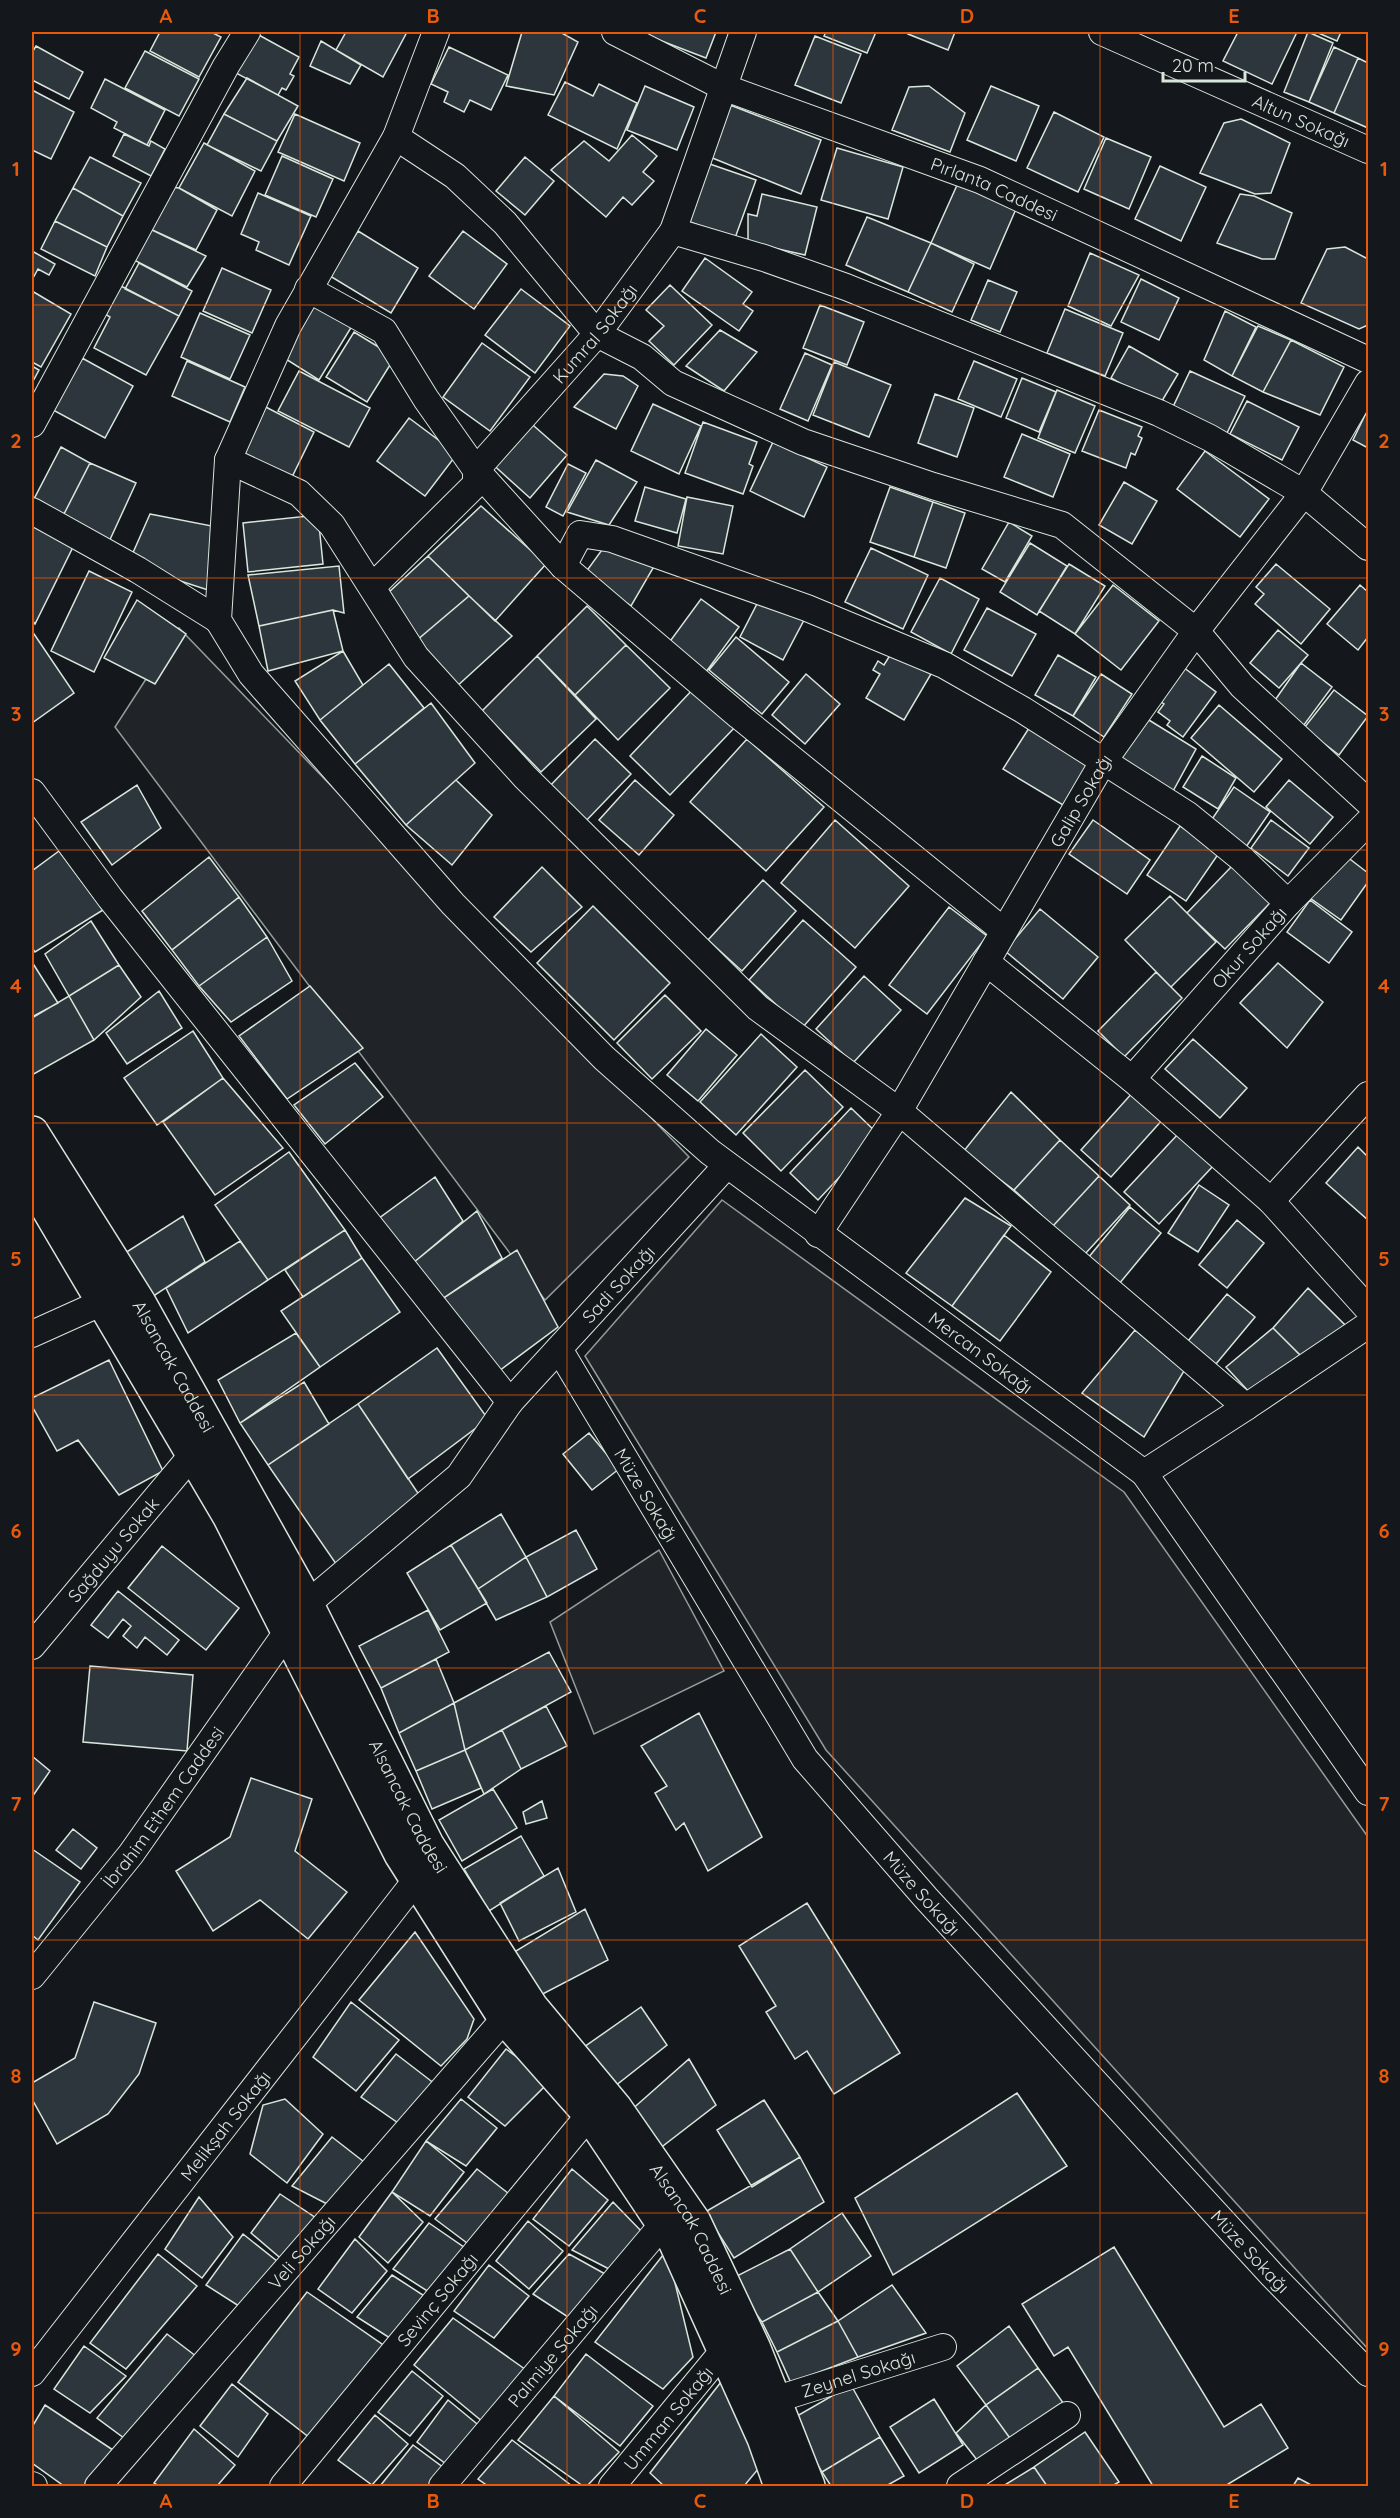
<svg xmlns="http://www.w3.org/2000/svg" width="1400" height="2518" viewBox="0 0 1400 2518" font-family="Quicksand,sans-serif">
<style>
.green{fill:#202428;stroke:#939e99;stroke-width:1.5}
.building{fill:#2c363c;stroke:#d8e6dc;stroke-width:1.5}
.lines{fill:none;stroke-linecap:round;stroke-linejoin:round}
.street-casing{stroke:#d8e6dc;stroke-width:28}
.secondary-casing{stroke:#d8e6dc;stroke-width:36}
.street{stroke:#14181c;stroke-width:26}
.secondary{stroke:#14181c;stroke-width:33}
.grid{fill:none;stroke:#e8590c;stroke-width:1.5;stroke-opacity:0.55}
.labels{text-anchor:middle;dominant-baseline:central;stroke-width:4.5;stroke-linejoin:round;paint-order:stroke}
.street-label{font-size:18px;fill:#d8e6dc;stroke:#14181c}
.neatline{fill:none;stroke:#e8590c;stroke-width:2}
.grid-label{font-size:20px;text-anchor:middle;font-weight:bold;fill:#e8590c}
</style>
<rect width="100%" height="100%" fill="#14181c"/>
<path class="green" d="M179,628L689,1157L545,1300L115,727Z
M722,1200L1124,1492L1368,1837V2349L826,1750L585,1356Z
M659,1550L724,1671L594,1734L550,1622Z"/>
<path class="building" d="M160,32H211L221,37L199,77L150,51Z
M346,32H407L383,77L336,50Z
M522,32H560L578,42L554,95L506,86Z
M647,32H716L706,58L646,35Z
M826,32H876L867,53L824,36Z
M909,32H955L948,50L908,34Z
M1238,32H1297L1272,84L1223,61Z
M1308,32L1333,43L1309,102L1284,92Z
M1316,32H1341L1337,41Z
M257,34L299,57L290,74L294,76L286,90L282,88L278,95L234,72Z
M815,36L861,54L841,103L795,85Z
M321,41L361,65L350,84L310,66Z
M36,46L83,72L69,99L32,80V53Z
M449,47L508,75L491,110L470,100L464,112L444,102L448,92L431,84Z
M1334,47L1358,58L1334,113L1309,102Z
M145,51L199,79L179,116L125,88Z
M1358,58L1368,63V128L1334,113Z
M247,78L298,106L277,141L224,114Z
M105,79L165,110L147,145L114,128L117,122L91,108Z
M565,82L593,96L599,84L637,103L617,149L548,115Z
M645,86L694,107L677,150L627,130Z
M929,86L965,113L950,152L892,130L909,87Z
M991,86L1039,106L1016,161L967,140Z
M32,90L74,112L51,159L32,150Z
M730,105L821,140L801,194L710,157Z
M1054,112L1104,137L1078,192L1027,168Z
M224,114L277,141L261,171L207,145Z
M295,114L360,143L344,181L278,152Z
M1241,119L1290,143L1271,193L1255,194L1200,173L1224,123Z
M124,134L149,146L151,141L165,149L151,176L113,156Z
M632,135L657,156L643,172L654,181L632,205L623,197L606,217L551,170L584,141L609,161Z
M1106,138L1151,157L1129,209L1084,189Z
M204,143L255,171L232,216L179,188Z
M837,148L903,167L888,219L821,200Z
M282,156L333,179L316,217L265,195Z
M90,157L141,183L123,216L73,188Z
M525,157L554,181L525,215L496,191Z
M707,163L756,180L735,238L687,221Z
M1160,166L1206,187L1181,241L1135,219Z
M958,183L1016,209L990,269L931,243Z
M171,187L179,188L217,210L196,250L148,228Z
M73,188L123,216L107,247L55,221Z
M258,193L311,216L289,265L256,250L259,242L241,234Z
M762,194L817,207L805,255L748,242V214L757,216Z
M1240,194L1254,196L1292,213L1275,259H1262L1217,243Z
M867,217L931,243L908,292L846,265Z
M55,221L107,247L95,276L41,249Z
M148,228L206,256L187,287L132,259Z
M358,231L418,268L391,313L330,276Z
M463,231L507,264L474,309L429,276Z
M931,243L974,264L952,312L908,292Z
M1345,247L1368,259V325L1359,329L1301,303L1327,249Z
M32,251L55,264L49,275L38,269L32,280Z
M1090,253L1139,275L1111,326L1068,306Z
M705,258L752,292L743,304L753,311L739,331L682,291Z
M139,263L192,291L179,316L125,289Z
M222,268L271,290L252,333L203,311Z
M1141,279L1179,298L1159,340L1121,322Z
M988,280L1017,292L1000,332L971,320Z
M119,285L179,316L146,375L94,348L110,317L105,314Z
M670,285L712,325L674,365L649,341L664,326L646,310Z
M521,289L570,326L535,373L485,335Z
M32,291L71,314L41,367L32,362Z
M314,303L352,326L319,380L281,356Z
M820,305L864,322L847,365L803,348Z
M1065,309L1123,333L1105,376L1047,353Z
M1225,311L1256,327L1232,376L1204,360Z
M200,313L250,335L230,379L181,357Z
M1258,326L1291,340L1263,392L1232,376Z
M720,330L757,352L724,391L686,366Z
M354,332L395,357L367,402L326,377Z
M1291,340L1344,367L1320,415L1263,392Z
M482,343L530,377L490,431L443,397Z
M1129,346L1178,374L1159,406L1111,378Z
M805,353L832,365L808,421L780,409Z
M82,358L133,386L105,438L53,410Z
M187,361L245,387L230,422L172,396Z
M974,361L1017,379L1001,417L958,399Z
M834,362L891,385L869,437L813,415Z
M32,366L39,370L32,383Z
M299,371L370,408L349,447L278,411Z
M1190,371L1245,396L1226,435L1172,409Z
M604,374L623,376L638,386L616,429L574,407Z
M1022,378L1056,392L1039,432L1006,418Z
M1057,390L1095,406L1075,453L1038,438Z
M935,394L974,408L957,457L918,443Z
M1247,401L1299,427L1282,460L1230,434Z
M260,404L314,432L291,479L237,451Z
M653,404L701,426L679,474L631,451Z
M1368,409V448L1353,440Z
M1099,410L1142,427L1138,436L1142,438L1135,455L1131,453L1126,468L1082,451Z
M409,418L457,454L425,496L377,461Z
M526,419L567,455L530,498L489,461Z
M703,422L757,442L749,464L753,466L743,494L685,473Z
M1022,434L1070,454L1053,497L1004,477Z
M773,442L827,467L804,517L750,491Z
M61,447L90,463L64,514L34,499Z
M1205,451L1269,499L1240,537L1177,489Z
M596,460L637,482L609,525L567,512Z
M90,463L136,483L108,544L64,514Z
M568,464L586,473L563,516L546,507Z
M1124,482L1157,501L1132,544L1099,525Z
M645,487L686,499L677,533L635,521Z
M890,487L933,502L914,557L870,542Z
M687,497L733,506L723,554L678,546Z
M933,502L965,513L946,568L914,557Z
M481,506L546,564L495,621L428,556Z
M150,514L212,526L208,590L128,564Z
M318,515L323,564L248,572L243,523Z
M1009,522L1032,536L1005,582L982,569Z
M32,526L73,547L35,624L32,620Z
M1030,543L1067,566L1037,615L1000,592Z
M604,547L656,563L631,606L583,576Z
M871,548L928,575L903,629L845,602Z
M428,556L469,596L410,646L388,593Z
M1069,564L1105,586L1075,634L1039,611Z
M1276,564L1330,609L1301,644L1255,604L1264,594L1256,587Z
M339,566L344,613L333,610L259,626L248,575Z
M89,571L132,592L94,672L51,651Z
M940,578L979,599L951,654L911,632Z
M1113,585L1159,621L1121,670L1075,634Z
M1360,585L1368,592V637L1358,650L1327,624Z
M469,596L512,636L455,688L410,646Z
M760,598L804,620L783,660L740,637Z
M701,599L739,627L706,672L668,644Z
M137,600L186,634L155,684L104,658Z
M587,606L626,645L575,695L537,656Z
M987,608L1036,634L1012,676L964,650Z
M333,610L343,651L268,671L259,626Z
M1278,630L1308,655L1279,688L1250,663Z
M32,631L74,693L32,723Z
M736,637L789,682L762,714L709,670Z
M626,645L670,688L618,740L575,695Z
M343,651L363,685L320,720L295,681Z
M892,652L931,674L904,720L866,698L880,674L873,670L878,661L884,665Z
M1058,655L1096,677L1073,716L1035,695Z
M537,656L596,719L541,772L482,711Z
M1301,663L1332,687L1301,729L1273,703Z
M389,664L424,708L355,764L320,720Z
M1183,667L1216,692L1183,737L1167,725L1170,721L1158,712L1164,704L1158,700Z
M806,674L840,704L805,744L772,715Z
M1101,674L1132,694L1104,737L1073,716Z
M696,686L737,725L670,795L630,756Z
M1334,690L1368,716L1339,755L1304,728Z
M431,703L475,763L406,825L355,764Z
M1219,705L1282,759L1254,792L1191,738Z
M1144,717L1196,749L1172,793L1119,759Z
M1029,728L1088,764L1063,805L1003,769Z
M595,739L631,774L583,824L547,789Z
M747,739L824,807L766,871L690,802Z
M1202,756L1236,778L1218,809L1183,787Z
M456,780L492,815L452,865L406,825Z
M635,780L674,815L639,855L599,820Z
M1289,780L1333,817L1310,844L1266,807Z
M137,785L161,828L112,865L81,822Z
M1234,787L1270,812L1246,847L1210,822Z
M835,820L909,886L855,948L781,883Z
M1093,820L1150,860L1127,894L1069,854Z
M1271,820L1309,848L1288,876L1251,848Z
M1180,826L1219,853L1186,901L1147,875Z
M59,851L103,910L35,952L32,948V871Z
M1342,853L1368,873V882L1341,920L1310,898Z
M209,857L239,897L172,950L142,911Z
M1232,866L1270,903L1225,949L1187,913Z
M542,867L582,907L531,952L494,917Z
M763,880L796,911L742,971L708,940Z
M1170,896L1216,942L1171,987L1125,940Z
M239,897L267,937L199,986L172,950Z
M1310,900L1352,932L1329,963L1287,932Z
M593,906L670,983L614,1040L537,963Z
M949,907L987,936L927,1014L889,985Z
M1040,909L1098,957L1063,999L1005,951Z
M803,920L856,967L802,1028L749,980Z
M91,921L119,965L69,996L45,954Z
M267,937L292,981L231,1022L199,986Z
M32,962L58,1003L32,1017Z
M1278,963L1323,1002L1287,1048L1240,1003Z
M119,965L141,997L94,1040L69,996Z
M1156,972L1182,998L1124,1057L1098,1031Z
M864,976L901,1010L853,1063L816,1029Z
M310,986L363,1048L287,1099L239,1036Z
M159,991L182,1028L127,1064L106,1033Z
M665,995L701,1031L652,1079L617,1043Z
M69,996L94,1040L32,1075V1018Z
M706,1029L737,1055L698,1101L667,1075Z
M193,1031L223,1078L157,1125L124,1078Z
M761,1034L797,1067L736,1135L700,1102Z
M1193,1039L1247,1088L1220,1118L1165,1069Z
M355,1063L383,1097L325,1144L294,1105Z
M805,1070L843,1107L781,1171L743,1133Z
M223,1078L283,1148L215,1195L163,1122Z
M1134,1091L1164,1118L1111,1177L1081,1150Z
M1011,1092L1060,1140L1014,1190L963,1152Z
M851,1108L879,1135L818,1200L790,1173Z
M1179,1133L1214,1165L1159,1224L1124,1192Z
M1060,1140L1099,1176L1053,1226L1014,1190Z
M1358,1147L1368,1157V1220L1326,1183Z
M289,1152L345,1230L268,1280L215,1205Z
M1099,1176L1130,1205L1085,1254L1053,1226Z
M435,1177L463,1221L413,1263L378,1219Z
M1199,1185L1229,1205L1198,1252L1168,1233Z
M965,1198L1011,1226L952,1306L906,1273Z
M1130,1207L1161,1233L1119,1284L1088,1258Z
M477,1211L502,1258L442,1299L413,1263Z
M183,1216L205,1262L152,1297L125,1253Z
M1237,1220L1264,1243L1227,1288L1199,1265Z
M345,1230L362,1258L303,1297L285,1270Z
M1004,1235L1051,1272L1000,1341L952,1306Z
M240,1241L268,1280L188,1333L166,1288Z
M517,1250L558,1327L499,1371L442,1299Z
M362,1258L400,1312L320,1367L281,1311Z
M1308,1288L1346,1326L1301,1356L1273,1328Z
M1227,1294L1255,1317L1216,1364L1188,1341Z
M1273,1328L1301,1356L1251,1394L1226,1367Z
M1135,1330L1184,1371L1144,1437L1082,1393Z
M296,1333L320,1367L240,1423L218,1380Z
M437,1348L488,1419L408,1479L358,1404Z
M109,1360L163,1471L119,1495L78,1440L57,1451L32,1406V1398Z
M304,1382L329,1424L268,1465L240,1423Z
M358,1404L426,1505L343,1574L268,1465Z
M589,1433L619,1469L592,1490L563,1454Z
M501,1514L526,1557L478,1589L451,1545Z
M576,1530L597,1569L547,1597L526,1557Z
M451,1545L487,1603L440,1630L407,1573Z
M162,1546L239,1608L206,1650L128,1588Z
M526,1557L547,1597L496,1620L478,1589Z
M118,1591L179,1640L167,1655L145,1637L137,1648L123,1636L131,1626L123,1619L108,1638L91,1625Z
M428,1610L449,1652L381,1688L359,1646Z
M549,1652L571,1692L465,1750L454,1703Z
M436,1659L454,1703L399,1733L381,1688Z
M90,1666L193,1675L187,1751L83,1742Z
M454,1703L465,1750L416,1771L399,1733Z
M546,1706L567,1746L521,1769L502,1730Z
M699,1713L762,1837L708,1871L684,1823L676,1830L655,1793L667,1786L641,1746Z
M502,1730L521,1769L484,1794L465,1750Z
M465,1750L481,1788L432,1809L416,1771Z
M32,1756L50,1771L32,1797Z
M251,1778L312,1799L295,1851L347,1892L308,1939L260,1900L213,1931L176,1871L230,1837Z
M493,1789L517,1828L462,1861L439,1820Z
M542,1801L547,1818L526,1824L523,1812Z
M73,1829L97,1848L81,1869L56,1850Z
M521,1836L544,1876L489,1911L464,1869Z
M32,1849L80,1882L38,1940L32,1935Z
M558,1868L576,1912L519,1941L500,1903Z
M807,1903L900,2053L834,2094L807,2051L795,2059L766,2012L776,2006L739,1946Z
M585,1909L608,1960L535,1998L506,1957Z
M415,1932L474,2019L467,2039L441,2066L359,2000Z
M94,2002L156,2023L139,2074L108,2114L57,2144L32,2099V2083L75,2058Z
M351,2002L399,2040L356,2091L313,2057Z
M641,2007L667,2045L610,2090L577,2052Z
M506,2049L550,2081L505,2126L468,2097Z
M396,2054L435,2084L401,2125L361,2097Z
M689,2059L716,2105L659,2149L629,2112Z
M1017,2093L1067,2166L893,2275L855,2198Z
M285,2099L323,2134L287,2183L250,2154L263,2105Z
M461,2099L497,2128L466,2166L426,2141Z
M764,2100L800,2157L752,2187L717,2130Z
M332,2137L368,2165L333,2207L292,2186Z
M426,2141L464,2172L430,2216L392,2192Z
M800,2157L824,2202L734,2258L705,2212Z
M477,2169L513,2197L471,2246L435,2219Z
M572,2169L608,2200L569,2246L533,2219Z
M392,2192L423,2222L388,2263L359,2237Z
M280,2194L322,2222L285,2262L251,2233Z
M199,2197L233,2237L202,2278L165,2249Z
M613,2202L644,2234L611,2270L572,2250Z
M842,2213L871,2256L818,2292L790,2249Z
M528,2221L563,2251L529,2289L496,2261Z
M429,2223L468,2250L432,2294L393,2269Z
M243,2234L282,2265L242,2308L206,2285Z
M355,2239L387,2271L352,2313L318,2289Z
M1114,2247L1224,2427L1261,2404L1288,2448L1225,2486H1153L1068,2347L1054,2356L1022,2304Z
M790,2249L818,2292L762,2322L731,2279Z
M667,2250L693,2357L663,2389L595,2342Z
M158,2254L197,2286L126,2369L90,2343Z
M569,2254L607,2275L571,2319L533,2294Z
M489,2265L529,2296L494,2338L454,2311Z
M392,2275L429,2299L393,2340L357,2317Z
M892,2285L926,2333L858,2357L838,2321Z
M307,2292L389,2349L310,2438L238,2382Z
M818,2292L838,2321L777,2352L762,2322Z
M453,2318L529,2372L483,2422L414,2365Z
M838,2321L858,2357L791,2383L777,2352Z
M1009,2326L1038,2368L986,2405L957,2366Z
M167,2334L201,2360L128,2441L97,2418Z
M84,2346L126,2376L90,2413L54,2389Z
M586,2354L653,2406L620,2446L554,2396Z
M1038,2368L1064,2404L1012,2441L986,2405Z
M412,2371L443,2396L410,2436L378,2412Z
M721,2382L759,2468L744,2486H664L650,2473Z
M232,2384L268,2414L238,2457L200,2426Z
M851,2385L880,2437L822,2472L790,2420Z
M554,2396L619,2452L587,2486H583L518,2440Z
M934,2399L963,2445L919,2473L890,2427Z
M448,2400L482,2428L450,2467L417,2442Z
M45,2405L119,2454L90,2486H64L32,2463V2427Z
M986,2405L1012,2441L981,2465L956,2433Z
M375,2415L408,2444L372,2485L338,2460Z
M194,2429L235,2465L217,2486H159L154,2483Z
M1085,2432L1119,2482L1112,2486H1047L1034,2467Z
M880,2437L904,2476L886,2486H831L822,2472Z
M512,2440L572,2486H488L478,2479Z
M413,2445L448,2471L436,2486H380Z
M1034,2467L1047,2486H1003Z
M1298,2478L1313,2486H1293Z"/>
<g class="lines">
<g class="street-casing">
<g id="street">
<path id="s1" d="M436,32L396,137L288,326L228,460L218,620L251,674L453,904L604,1058L710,1152L1144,1473"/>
<path id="s2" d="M615,32L723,87L980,180L1368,360"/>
<path id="s3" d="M1102,32L1368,150"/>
<path d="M396,137L455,176L505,223L597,334L642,357L673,383L803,442L933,486L1062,525L1196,631L1242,686L1368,802"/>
<path d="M673,231L764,258L846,287L1159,413L1210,438L1304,493L1368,547"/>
<path d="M308,289L384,331L426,399L476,470L563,566L739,716L1004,931"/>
<path d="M32,424L226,66L247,32"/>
<path d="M228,460L299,493L332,525L416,657L525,777L758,1008L899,1111L1246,1407L1368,1325"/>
<path d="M32,511L138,570L218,620"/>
<path d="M563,566L580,534L612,539L807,608L944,665L1023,710L1188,815L1242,859L1288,903"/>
<path id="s4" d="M373,586L476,484V470L597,334L673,231L743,32"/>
<path d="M32,792L110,898L510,1402L459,1476L306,1605"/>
<path d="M986,962L1132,1079L1271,1201L1368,1095"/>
<path id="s5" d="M1132,1079L1288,903L1368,822"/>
<path d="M1271,1201L1368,1309"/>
<path id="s6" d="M818,1234L895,1118L1103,762L1196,631L1304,493L1368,383"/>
<path d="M32,1334L103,1302"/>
<path id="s7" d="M559,1349L805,1759L926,1898L1272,2275L1368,2373"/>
<path id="s8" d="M510,1402L727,1165"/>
<path d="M1246,1407L1144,1473L1368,1792"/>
<path id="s9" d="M32,1646L193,1454"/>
<path id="s10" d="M32,1976L131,1854L287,1632"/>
<path id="s11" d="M32,2373L417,1879"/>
<path id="s12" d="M774,2400L943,2347"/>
<path d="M32,2485L34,2486"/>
<path id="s13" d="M98,2486L505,2018"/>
<path id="s14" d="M283,2486L590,2114"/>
<path id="s15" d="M442,2486L663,2224"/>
<path id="s16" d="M612,2486L724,2350"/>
<path d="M960,2486L1067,2415"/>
</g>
</g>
<g class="secondary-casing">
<g id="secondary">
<path id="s17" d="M32,1133L139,1303L301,1593L427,1845L531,2007L615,2108L694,2222L754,2349L808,2486"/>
<path d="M32,1181L229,1515L401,1854L505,2018L590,2114L675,2241L764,2438L781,2486"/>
</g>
</g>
<use href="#street" class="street"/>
<use href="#secondary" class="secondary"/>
</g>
<path class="grid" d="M300,32V2486M567,32V2486M833,32V2486M1100,32V2486M32,305H1368M32,578H1368M32,850H1368M32,1123H1368M32,1395H1368M32,1668H1368M32,1940H1368M32,2213H1368"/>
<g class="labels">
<g class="street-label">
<text stroke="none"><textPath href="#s3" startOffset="218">Altun Sokağı</textPath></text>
<text stroke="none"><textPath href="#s2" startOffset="411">Pırlanta Caddesi</textPath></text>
<text stroke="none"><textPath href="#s4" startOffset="340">Kumral Sokağı</textPath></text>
<text stroke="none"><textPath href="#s6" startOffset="507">Galip Sokağı</textPath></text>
<text stroke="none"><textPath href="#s5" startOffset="176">Okur Sokağı</textPath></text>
<text stroke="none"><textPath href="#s8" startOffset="160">Sadi Sokağı</textPath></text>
<text stroke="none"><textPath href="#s1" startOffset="1701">Mercan Sokağı</textPath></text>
<text stroke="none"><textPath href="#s17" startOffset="273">Alsancak Caddesi</textPath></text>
<text stroke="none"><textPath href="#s7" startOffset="170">Müze Sokağı</textPath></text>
<text stroke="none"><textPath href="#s9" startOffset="126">Sağduyu Sokak</textPath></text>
<text stroke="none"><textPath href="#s17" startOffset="772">Alsancak Caddesi</textPath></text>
<text stroke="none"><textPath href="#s10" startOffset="214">İbrahim Ethem Caddesi</textPath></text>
<text stroke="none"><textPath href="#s7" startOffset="656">Müze Sokağı</textPath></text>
<text stroke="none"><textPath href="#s11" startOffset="314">Melikşah Sokağı</textPath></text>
<text stroke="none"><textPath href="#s17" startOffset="1282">Alsancak Caddesi</textPath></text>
<text stroke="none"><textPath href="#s7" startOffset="1142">Müze Sokağı</textPath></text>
<text stroke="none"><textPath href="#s13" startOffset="310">Veli Sokağı</textPath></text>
<text stroke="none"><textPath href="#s14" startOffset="242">Sevinç Sokağı</textPath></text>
<text stroke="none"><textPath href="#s15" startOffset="171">Palmiye Sokağı</textPath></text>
<text stroke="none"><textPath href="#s12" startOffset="88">Zeynel Sokağı</textPath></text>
<text stroke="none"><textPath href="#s16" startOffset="88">Umman Sokağı</textPath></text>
</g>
</g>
<rect width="1400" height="2518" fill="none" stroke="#14181c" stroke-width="66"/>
<path d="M1163 72v9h82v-9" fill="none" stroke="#d8e6dc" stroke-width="3"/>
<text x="1172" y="72" font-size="18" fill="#d8e6dc" stroke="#14181c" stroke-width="4.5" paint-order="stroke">20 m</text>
<rect x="33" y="33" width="1334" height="2452" class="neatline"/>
<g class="grid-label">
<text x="166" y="23">A</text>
<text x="433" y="23">B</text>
<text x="700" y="23">C</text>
<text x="967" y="23">D</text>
<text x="1234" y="23">E</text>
<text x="16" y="176">1</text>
<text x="1384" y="176">1</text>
<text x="16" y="448">2</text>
<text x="1384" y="448">2</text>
<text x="16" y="721">3</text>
<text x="1384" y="721">3</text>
<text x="16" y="993">4</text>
<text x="1384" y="993">4</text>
<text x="16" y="1266">5</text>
<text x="1384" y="1266">5</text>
<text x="16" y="1538">6</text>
<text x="1384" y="1538">6</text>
<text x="16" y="1811">7</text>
<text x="1384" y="1811">7</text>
<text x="16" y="2083">8</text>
<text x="1384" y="2083">8</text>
<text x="16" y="2356">9</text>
<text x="1384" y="2356">9</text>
<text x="166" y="2508">A</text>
<text x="433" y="2508">B</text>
<text x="700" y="2508">C</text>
<text x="967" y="2508">D</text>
<text x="1234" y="2508">E</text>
</g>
</svg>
